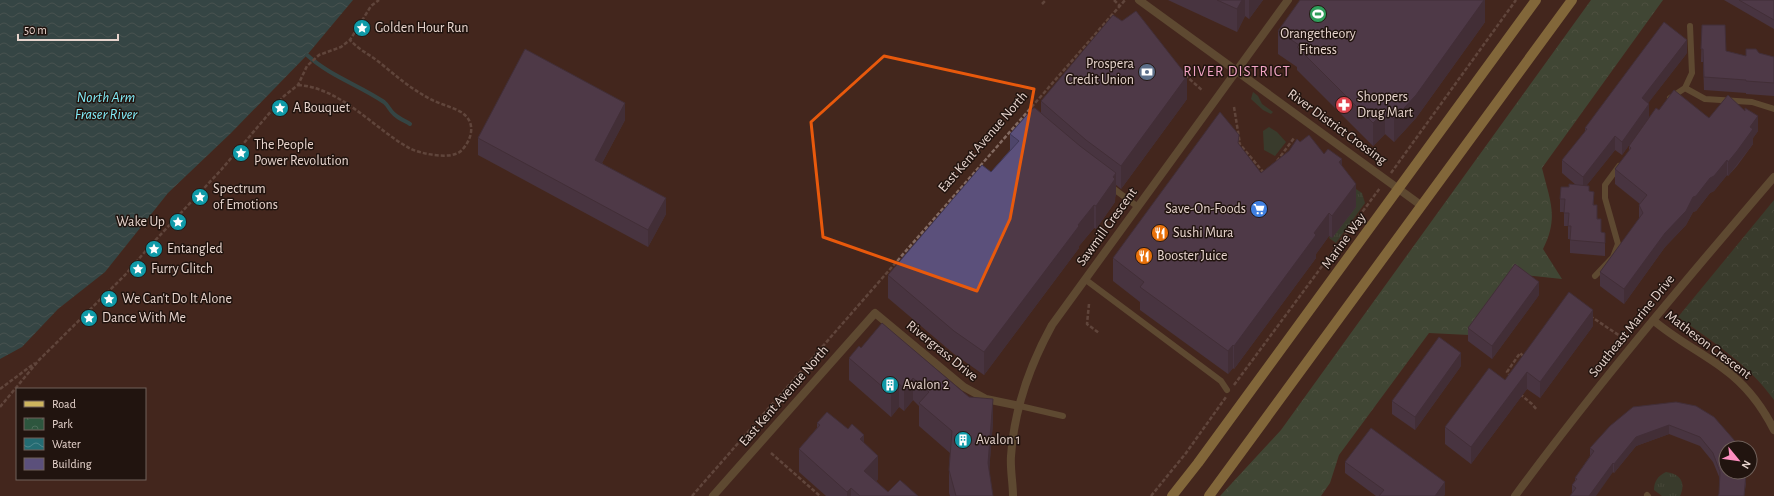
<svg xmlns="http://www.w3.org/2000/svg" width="1774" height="496" viewBox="0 0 1774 496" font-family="'Alegreya Sans',sans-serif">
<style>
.grass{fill:url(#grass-tufts)}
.forest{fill:url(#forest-crowns)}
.park{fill:url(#park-crowns)}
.garden{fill:#2d563e}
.water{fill:url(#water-waves)}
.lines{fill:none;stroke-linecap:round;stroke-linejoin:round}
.stream{stroke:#246c73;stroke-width:4}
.path{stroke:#836a61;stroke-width:2.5;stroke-dasharray:4 2;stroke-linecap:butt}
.service{stroke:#7e734b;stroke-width:6}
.minor{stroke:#7e734b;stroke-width:8}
.tertiary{stroke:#7e734b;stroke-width:8}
.primary{stroke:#ceb55e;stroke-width:10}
.wall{fill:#4e456a}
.shaded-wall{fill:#403856}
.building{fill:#5b507b;stroke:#403856}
.marked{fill:none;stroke:#e8590c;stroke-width:3;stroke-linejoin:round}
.labels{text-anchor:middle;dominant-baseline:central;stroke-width:3;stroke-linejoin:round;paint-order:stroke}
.poi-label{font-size:14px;fill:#e7d4cd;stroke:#21140f;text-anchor:start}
.street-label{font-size:14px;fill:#e7d4cd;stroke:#21140f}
.neighbourhood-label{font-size:15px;letter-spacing:1px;fill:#f2a4c5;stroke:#21140f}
.water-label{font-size:15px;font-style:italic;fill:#82edf9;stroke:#21140f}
</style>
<defs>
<pattern id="grass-tufts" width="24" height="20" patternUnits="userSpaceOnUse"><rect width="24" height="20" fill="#2d563e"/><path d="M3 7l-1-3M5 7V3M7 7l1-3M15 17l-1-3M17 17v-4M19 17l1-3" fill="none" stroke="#4b6d59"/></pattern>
<pattern id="forest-crowns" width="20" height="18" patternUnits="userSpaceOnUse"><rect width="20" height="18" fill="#3d6d51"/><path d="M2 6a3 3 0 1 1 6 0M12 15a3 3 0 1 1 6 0" fill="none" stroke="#598169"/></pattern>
<pattern id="park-crowns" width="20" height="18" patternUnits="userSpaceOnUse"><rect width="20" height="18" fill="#2d563e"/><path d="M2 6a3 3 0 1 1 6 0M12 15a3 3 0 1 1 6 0" fill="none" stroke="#4b6d59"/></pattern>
<pattern id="water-waves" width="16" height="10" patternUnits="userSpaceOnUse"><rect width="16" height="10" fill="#246c73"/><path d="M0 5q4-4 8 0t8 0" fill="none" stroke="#4e878c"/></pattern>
</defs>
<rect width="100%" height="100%" fill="#43271d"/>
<path class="grass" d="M1253,92L1258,96L1262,104L1273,112L1271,114L1263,110L1251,99Z
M1353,187L1362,193L1365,203L1336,243L1329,238L1330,236L1332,238Z
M1666,472C1681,474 1686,483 1680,496H1662L1654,490C1654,481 1658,476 1666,472Z"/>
<path class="forest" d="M1591,0H1663L1542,168C1550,201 1559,217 1543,249L1562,279L1515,274L1469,335L1429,333L1339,455L1330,483L1321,496H1220L1281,430Z"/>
<path class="park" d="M1774,200V400C1748,364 1713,342 1678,317Z"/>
<path class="garden" d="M1269,127L1277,132L1286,142L1275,156L1264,150L1263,131Z"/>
<path class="water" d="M0,0H353L307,55L231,133L168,193L105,272L58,309L22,347L0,359Z"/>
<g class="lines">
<path class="stream" d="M307,55C330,76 359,85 384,102C388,105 390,111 394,114C398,118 405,121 410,124"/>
<path class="path" d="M1114,0L1120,6
M1042,4L1046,0
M1185,75L1203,91
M298,85C342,88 375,130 411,149C422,154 451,160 461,151C472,140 477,122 461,112C452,107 440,104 430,99C410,88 396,76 379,62C369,54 359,50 350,40
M1234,107L1240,144
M1238,142L1264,173
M1277,161L1294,138
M1391,173L1516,0
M1089,304L1087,324L1099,333
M1590,316L1620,336
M1511,377L1507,372L1520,353L1524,357L1525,356
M1234,385L1380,188
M0,389L35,363
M1520,394L1532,404L1537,410
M0,407L39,360L125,275L149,247L221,170L284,96L298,85L307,66L319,55L341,47L350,40L371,6L379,0
M771,453L820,496
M692,496L1125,0
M1151,496L1186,453L1226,397"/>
<path class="service" d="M1685,88L1692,73L1690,26
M1670,98L1685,88L1705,99L1752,102L1774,109
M1110,186L1138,207
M1595,276L1613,257L1618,244L1605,198V185L1619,166
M1086,280L1221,381L1227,390
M1020,406L1063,416
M1647,495L1648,496"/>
<path class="minor" d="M1139,0L1422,206
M713,496L875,313L964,387L986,399L1020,406
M1013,496C1013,483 1010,469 1011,456C1014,410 1030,365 1052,325L1288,0"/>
<path class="tertiary" d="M1653,320C1675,339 1701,352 1724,369C1746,385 1762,406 1774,430
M1515,496C1596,386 1685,281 1774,177"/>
<path class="primary" d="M1172,496L1198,463L1536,0
M1209,496L1572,0"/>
</g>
<path class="wall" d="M1168,0H1263L1249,19L1245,16L1237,32Z
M1485,0V22L1416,118L1394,142L1385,134L1373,146L1297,70V67L1278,54V31Z
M1724,0H1774V29Z
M1702,25L1726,51L1746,56L1759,53L1774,57V96L1746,94V93L1704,90L1703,62H1701Z
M1687,53L1648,103L1649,117L1622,155L1615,150L1586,186L1589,191L1594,205L1601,232L1605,233V256L1570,253V239H1568V226H1564V212H1560V199L1569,187L1576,185L1562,173V160L1585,132V128Z
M1187,99L1121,189L1116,185L1115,202L1096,229L1094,228L1079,246V248L984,375L954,354L888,298V275L991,172L1010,150V134L1041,113V101Z
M1659,110L1709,118L1758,131L1753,138V144L1737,166L1728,176L1727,175L1714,191L1710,193L1696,211L1693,212L1686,225L1665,247L1624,304L1600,286V272L1639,219V205L1640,204L1615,184V169L1629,151V146Z
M625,120L602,163L666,214L648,247L478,155V138Z
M1300,142L1324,154L1342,166L1356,207L1332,238L1329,236L1316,254V258L1234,369L1233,368L1228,374L1140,310V302L1113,281V258L1239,145L1261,173Z
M1539,295L1492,359L1468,341V328Z
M1593,326L1540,398L1527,389L1471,464L1445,444V427L1505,380Z
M861,348L993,422L989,471L993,496H950L949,493V470L950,453L919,426V406L913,400L904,411L899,407L891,417L849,380V358Z
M1461,366L1415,430L1392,414V401Z
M1676,402L1746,483L1744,496H1718L1719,494L1720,479L1713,462L1700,446L1669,434L1636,446L1614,473L1613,472L1572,493V485L1575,481V478L1590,456V448Z
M817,423L848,429L864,443L878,479L876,481L888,492L918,496H826L799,472V449L817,428Z
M1345,462L1445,494L1444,496H1376L1345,473Z"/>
<path class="shaded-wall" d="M1242,0H1245V16L1237,32V9Z
M1249,0H1263L1249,19Z
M1484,0H1485V22L1416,118L1394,142V119Z
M1687,40V53L1642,111V98Z
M1187,76V99L1121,189V166Z
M625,103V120L595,176V160Z
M1649,104V117L1622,155V142Z
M1385,111V134L1373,146V123Z
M1758,116V131L1753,138V144L1728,176V162L1750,127Z
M1615,136V150L1583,190V177Z
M1342,159V182L1339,162Z
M1727,160V175L1714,191L1710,193L1696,211L1693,212L1686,225L1665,247L1624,304V289L1665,233L1693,197Z
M1116,173V196L1115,197V202L1096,229V206Z
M1356,184V207L1332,238V216Z
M666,198V214L648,247V230Z
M1094,205V228L1079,246V248L984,375V352L1078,225Z
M1329,213V236L1316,254V258L1234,369V346L1314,233Z
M1539,282V295L1492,359V346Z
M1593,310V326L1540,398V382Z
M1233,345V368L1228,374V351Z
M1461,353V366L1415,430V417Z
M1527,372V389L1471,464V447Z
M913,378V400L904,411V388Z
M899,384V407L891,417V394Z
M993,399V422L988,486V463Z
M1669,425V434L1636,446L1614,473V464L1636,437Z
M864,435V458L860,439Z
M878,456V479L864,494V471Z
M1613,463V472L1596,496H1589Z
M1445,482V494L1444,496H1435Z
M851,488V496H847V492Z"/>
<path class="building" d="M1217,0H1242L1237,9Z
M1300,0H1484L1416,95L1394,119L1385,111L1373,123L1297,47L1299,45L1278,31Z
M1739,0H1774V20Z
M1136,11L1187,76L1121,166L1086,140L1041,101L1113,15L1122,21Z
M1664,22L1687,40L1642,98L1649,104L1622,142L1615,136L1583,177L1562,160L1587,129L1585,128Z
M1702,25H1725L1726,51L1746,56V49H1756L1759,53L1774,57V83L1746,81V80L1704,77L1703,49H1701Z
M525,49L625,103L595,160L666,198L648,230L478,138Z
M1674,90L1709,118L1728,95L1745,111V108L1758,116L1750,127L1753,129L1737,151L1728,162L1727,160L1714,176L1710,178L1696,196L1693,197L1686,211L1665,233L1624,289L1600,272L1643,213L1639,205L1647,195L1615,169L1631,148L1629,146L1656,108L1659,110Z
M1033,108H1035L1080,146L1116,173L1113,177L1115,179L1096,206L1094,205L1078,225L1079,226L984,352L954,331L888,275L982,165L991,172L1019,141L1010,134Z
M1220,112L1239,135L1238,143L1261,173L1289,151L1297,139L1300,142L1309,135L1324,154L1328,149L1342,159L1339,162L1356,184L1332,216L1329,213L1314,233L1316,235L1234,346L1233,345L1228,351L1140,287L1144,282L1113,258Z
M1569,184L1589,186V191L1594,192L1593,205H1597V219H1601V232L1605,233V243L1570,240L1571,226H1568L1569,213H1564L1565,199H1560L1561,187H1569Z
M1515,264L1539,282L1492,346L1468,328Z
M1569,292L1593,310L1540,382L1527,372L1471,447L1445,427L1489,368L1505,380Z
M882,323L969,397L993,399L988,463L993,496H956L949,470L952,431L919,403L929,392L913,378L904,388L899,384L891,394L849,358L859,346L861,348Z
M1439,337L1461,353L1415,417L1392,401Z
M1676,402L1696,406L1714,417L1735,441L1738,448H1726V472H1745L1746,474L1744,496H1718L1719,494L1720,472L1713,453L1700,437L1669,425L1636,437L1614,464L1613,463L1589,496H1570L1576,488L1572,485L1577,479L1575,478L1594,451L1590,448L1610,426L1633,407Z
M827,412L848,429L852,424L864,435L860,439L878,456L864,471L888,492L900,480L918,496H860L851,488L847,492L799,449L820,425L817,423Z
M1371,428L1445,482L1435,496H1379L1384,490L1345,462Z"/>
<path d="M0 0H1774V496H0ZM884,56L1034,89L1010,219L977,291L823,237L811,122Z" fill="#43271d" fill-opacity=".55" fill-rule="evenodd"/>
<path class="marked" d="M884,56L1034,89L1010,219L977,291L823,237L811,122Z"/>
<defs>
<g id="stadium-disc" transform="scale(0.9)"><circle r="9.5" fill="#2e9e5b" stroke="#21140f"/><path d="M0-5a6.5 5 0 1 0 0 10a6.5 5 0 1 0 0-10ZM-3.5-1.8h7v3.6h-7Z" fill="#fff"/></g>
<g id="sight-disc" transform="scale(0.9)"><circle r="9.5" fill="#0f9aa8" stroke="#21140f"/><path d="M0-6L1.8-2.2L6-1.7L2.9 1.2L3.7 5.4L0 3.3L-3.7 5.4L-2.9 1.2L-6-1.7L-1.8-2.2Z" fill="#fff"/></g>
<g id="bank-disc" transform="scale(0.9)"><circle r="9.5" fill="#5c6f8a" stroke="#21140f"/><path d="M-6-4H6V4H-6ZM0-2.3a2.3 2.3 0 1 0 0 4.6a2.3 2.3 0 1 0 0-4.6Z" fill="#fff"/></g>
<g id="pharmacy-disc" transform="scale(0.9)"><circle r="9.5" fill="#e0444e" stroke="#21140f"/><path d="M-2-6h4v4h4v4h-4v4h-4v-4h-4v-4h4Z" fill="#fff"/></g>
<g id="supermarket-disc" transform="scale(0.9)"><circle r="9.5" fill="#3f7fe0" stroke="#21140f"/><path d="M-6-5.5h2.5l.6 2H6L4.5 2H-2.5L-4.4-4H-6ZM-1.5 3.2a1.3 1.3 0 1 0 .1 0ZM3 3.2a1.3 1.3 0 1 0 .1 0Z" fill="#fff"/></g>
<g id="restaurant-disc" transform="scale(0.9)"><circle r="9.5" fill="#e8710a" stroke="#21140f"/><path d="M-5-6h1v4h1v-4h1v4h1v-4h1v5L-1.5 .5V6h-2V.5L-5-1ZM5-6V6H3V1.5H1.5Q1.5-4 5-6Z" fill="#fff"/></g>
<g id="building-disc" transform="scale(0.9)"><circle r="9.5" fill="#0f9aa8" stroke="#21140f"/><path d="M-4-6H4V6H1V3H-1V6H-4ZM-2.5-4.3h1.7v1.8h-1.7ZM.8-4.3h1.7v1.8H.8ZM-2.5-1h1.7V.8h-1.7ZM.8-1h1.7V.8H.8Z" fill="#fff"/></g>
</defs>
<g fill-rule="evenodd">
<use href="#stadium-disc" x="1318" y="14"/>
<use href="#sight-disc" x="362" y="28"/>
<use href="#bank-disc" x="1147" y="72"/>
<use href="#pharmacy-disc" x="1344" y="105"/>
<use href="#sight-disc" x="280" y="108"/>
<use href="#sight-disc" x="241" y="153"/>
<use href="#sight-disc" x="200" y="197"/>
<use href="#supermarket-disc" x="1259" y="209"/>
<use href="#sight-disc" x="178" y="222"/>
<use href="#restaurant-disc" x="1160" y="233"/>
<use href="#sight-disc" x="154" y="249"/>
<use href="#restaurant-disc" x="1144" y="256"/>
<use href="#sight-disc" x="138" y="269"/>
<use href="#sight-disc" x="109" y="299"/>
<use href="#sight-disc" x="89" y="318"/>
<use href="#building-disc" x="890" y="385"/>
<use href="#building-disc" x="963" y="440"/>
</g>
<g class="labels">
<g class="poi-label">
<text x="375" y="28">Golden Hour Run</text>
<text x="1318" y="34" text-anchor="middle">Orangetheory<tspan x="1318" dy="16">Fitness</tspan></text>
<text x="1134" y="64" text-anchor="end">Prospera<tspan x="1134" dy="16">Credit Union</tspan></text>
<text x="1357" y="97">Shoppers<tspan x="1357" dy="16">Drug Mart</tspan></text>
<text x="293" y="108">A Bouquet</text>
<text x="254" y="145">The People<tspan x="254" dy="16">Power Revolution</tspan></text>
<text x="213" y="189">Spectrum<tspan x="213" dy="16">of Emotions</tspan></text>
<text x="1246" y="209" text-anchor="end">Save-On-Foods</text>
<text x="165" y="222" text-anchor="end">Wake Up</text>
<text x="1173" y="233">Sushi Mura</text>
<text x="167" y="249">Entangled</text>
<text x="1157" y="256">Booster Juice</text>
<text x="151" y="269">Furry Glitch</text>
<text x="122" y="299">We Can't Do It Alone</text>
<text x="102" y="318">Dance With Me</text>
<text x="903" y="385">Avalon 2</text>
<text x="976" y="440">Avalon 1</text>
</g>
<g class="street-label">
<text transform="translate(1337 127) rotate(36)">River District Crossing</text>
<text transform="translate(983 142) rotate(-49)">East Kent Avenue North</text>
<text transform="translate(1107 227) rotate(-54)">Sawmill Crescent</text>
<text transform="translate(1344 241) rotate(-54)">Marine Way</text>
<text transform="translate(1632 326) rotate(-51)">Southeast Marine Drive</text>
<text transform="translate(1708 345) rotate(37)">Matheson Crescent</text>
<text transform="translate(942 351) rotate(39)">Rivergrass Drive</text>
<text transform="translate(784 396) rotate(-49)">East Kent Avenue North</text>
</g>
<g class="neighbourhood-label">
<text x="1237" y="71">RIVER DISTRICT</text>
</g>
<g class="water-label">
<text x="106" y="97">North Arm<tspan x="106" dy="17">Fraser River</tspan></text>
</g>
</g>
<rect x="16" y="388" width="130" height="92" fill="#21140f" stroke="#70615b"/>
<rect x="24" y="401" width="20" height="6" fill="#ceb55e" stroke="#70615b"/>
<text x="52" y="408" font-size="12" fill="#e7d4cd">Road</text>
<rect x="24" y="418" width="20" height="12" fill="url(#park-crowns)" stroke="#70615b"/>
<text x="52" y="428" font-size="12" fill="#e7d4cd">Park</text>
<rect x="24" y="438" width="20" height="12" fill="url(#water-waves)" stroke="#70615b"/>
<text x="52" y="448" font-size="12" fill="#e7d4cd">Water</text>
<rect x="24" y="458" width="20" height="12" fill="#5b507b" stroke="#70615b"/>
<text x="52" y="468" font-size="12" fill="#e7d4cd">Building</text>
<g transform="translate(1738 460) rotate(119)"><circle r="19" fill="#21140f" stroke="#70615b"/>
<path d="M0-3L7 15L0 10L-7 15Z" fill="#fd8ebf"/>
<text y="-6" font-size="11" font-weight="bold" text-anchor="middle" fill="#e7d4cd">N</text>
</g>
<path d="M18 34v6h100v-6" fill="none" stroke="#e7d4cd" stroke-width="2"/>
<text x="24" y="34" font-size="12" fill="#e7d4cd" stroke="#21140f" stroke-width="3" paint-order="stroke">50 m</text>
</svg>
